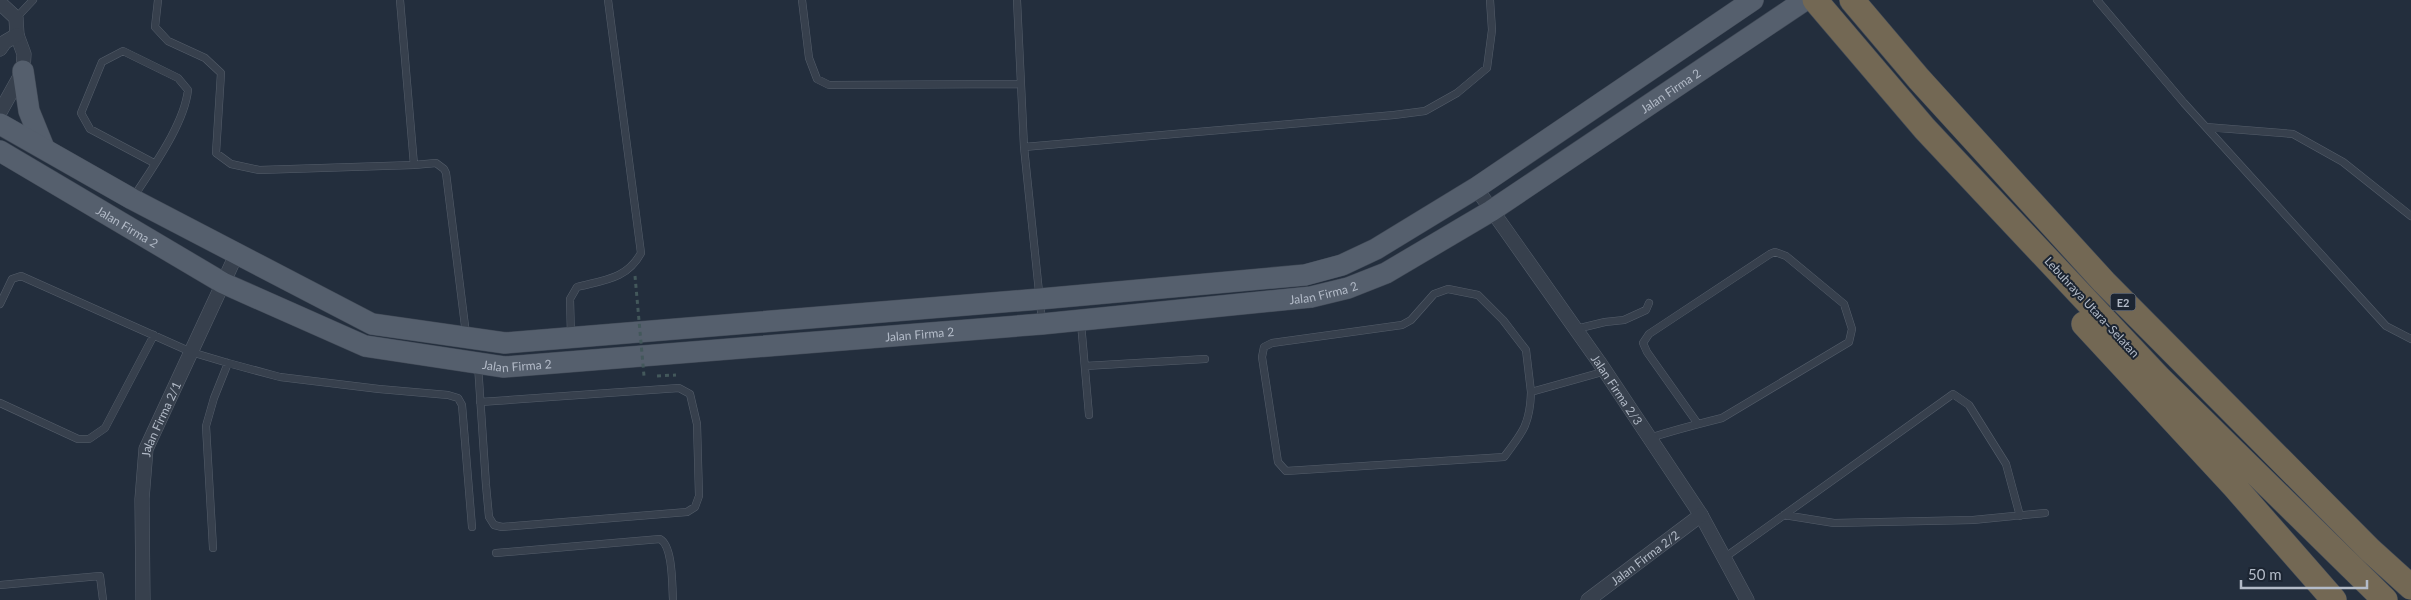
<svg xmlns="http://www.w3.org/2000/svg" width="2411" height="600" viewBox="0 0 2411 600" font-family="Lato,sans-serif">
<style>
.lines{fill:none;stroke-linecap:round;stroke-linejoin:round}
.lane-casing{stroke:#555e6b;stroke-width:8}
.street-casing{stroke:#555e6b;stroke-width:15}
.primary-casing{stroke:#404956;stroke-width:22}
.highway-casing{stroke:#424b58;stroke-width:26}
.path{stroke:#43585b;stroke-width:3;stroke-dasharray:4 4;stroke-linecap:butt}
.lane{stroke:#37404d;stroke-width:7}
.street{stroke:#37404d;stroke-width:14}
.primary{stroke:#555f6d;stroke-width:21}
.highway{stroke:#736854;stroke-width:25}
.path-bridge{stroke:#43585b;stroke-width:3;stroke-dasharray:4 4;stroke-linecap:butt}
.labels{text-anchor:middle;dominant-baseline:central;stroke-width:4;stroke-linejoin:round;paint-order:stroke}
.shield{fill:#1c2532;stroke:#868e9b;stroke-width:1}
.shield-label{font-size:11px;font-weight:bold;fill:#b3bbc8}
.street-label{font-size:12px;fill:#b3bbc8;stroke:#1c2532}
</style>
<rect width="100%" height="100%" fill="#232e3d"/>
<g class="lines">
<g class="lane-casing">
<path id="lane" d="M158,0L155,27L168,41L205,58L221,73L216,153L231,164L259,170L414,165
M400,0L414,165L436,163L444,169L446,173L466,334
M802,0L809,58L817,79L829,85L1021,84
M1017,0L1024,147L1042,321
M2097,0L2184,103L2386,326L2411,339
M16,18L33,0
M2206,127L2293,134L2343,162L2411,216
M1024,147L1394,115L1425,111L1457,93L1487,68L1492,30L1490,0
M133,198C152,168 184,125 188,90L178,78L123,51L102,62L81,113L90,129L154,163
M0,304L12,279L21,276L191,352L228,363L280,377L379,389L448,395L458,398L462,405L472,527
M1081,323L1089,415
M1576,329L1605,322L1624,320L1646,310L1649,303
M571,336L570,299L577,287C604,280 627,279 641,253L608,0
M478,365L486,485L489,517L494,525L502,527L687,512L695,507L699,496L697,424L690,394L679,388L480,402
M1085,366L1205,359
M1531,392L1526,350L1503,320L1478,295L1448,289L1434,294L1411,320L1402,325L1272,343L1264,347L1262,357L1278,462L1286,471L1504,457C1523,432 1530,424 1531,392L1606,371
M0,403L78,439H89L105,428L154,335
M1650,438C1674,430 1698,424 1722,418L1849,342L1852,329L1844,304L1786,256L1775,252L1770,254L1649,334L1643,343L1647,352L1698,424
M1784,515L1834,523L1973,520L2045,513
M213,548L206,426L214,398L228,363
M496,553L660,539C673,546 672,585 673,600
M1724,558L1953,394L1969,405L2006,464L2020,516
M0,585L100,576L103,600"/>
</g>
<g class="street-casing">
<g id="street">
<path d="M0,3L16,18L17,35L24,54L23,71L0,112"/>
<path d="M0,49L5,42L17,35"/>
<path id="s1" d="M1476,188L1599,362L1701,515L1747,600"/>
<path id="s2" d="M143,600L142,499L146,449L237,253"/>
<path id="s3" d="M1588,600L1701,515"/>
</g>
</g>
<g class="primary-casing">
<g id="primary">
<path d="M23,71L29,111L44,148"/>
<path d="M0,124L132,199L372,324L505,343L1040,299L1305,275L1342,265L1376,249L1476,188L1753,0"/>
<path id="s4" d="M0,151L223,283L365,346L504,367L1042,324L1311,297L1348,288L1386,273L1491,211L1805,0"/>
</g>
</g>
<g class="highway-casing">
<path id="highway" d="M1815,0L1925,129L2159,378L2385,600
M1852,0L1919,79L2104,282L2370,550L2411,587
M2084,324L2234,486L2334,600"/>
</g>
<path class="path" d="M657,376L676,375"/>
<use href="#lane" class="lane"/>
<use href="#street" class="street"/>
<use href="#primary" class="primary"/>
<use href="#highway" class="highway"/>
<path class="path-bridge" d="M635,276L644,376"/>
</g>
<g class="labels">
<rect class="shield" x="2110.5" y="293.5" width="25" height="17" rx="4"/>
<g class="shield-label">
<text x="2123" y="302">E2</text>
</g>
<g class="street-label">
<text stroke="none"><textPath href="#s4" startOffset="1782">Jalan Firma 2</textPath></text>
<text stroke="none"><textPath href="#s4" startOffset="148">Jalan Firma 2</textPath></text>
<text stroke="none"><textPath href="#s4" startOffset="1378">Jalan Firma 2</textPath></text>
<text transform="translate(2092 307) rotate(47)">Lebuhraya Utara–Selatan</text>
<text stroke="none"><textPath href="#s4" startOffset="972">Jalan Firma 2</textPath></text>
<text stroke="none"><textPath href="#s4" startOffset="568">Jalan Firma 2</textPath></text>
<text stroke="none"><textPath href="#s1" startOffset="246">Jalan Firma 2/3</textPath></text>
<text stroke="none"><textPath href="#s2" startOffset="184">Jalan Firma 2/1</textPath></text>
<text stroke="none"><textPath href="#s3" startOffset="71">Jalan Firma 2/2</textPath></text>
</g>
</g>
<path d="M2241 580v8h126v-8" fill="none" stroke="#b3bbc8" stroke-width="2.5"/>
<text x="2248" y="580" font-size="15" fill="#b3bbc8" stroke="#1c2532" stroke-width="4" paint-order="stroke">50 m</text>
</svg>
